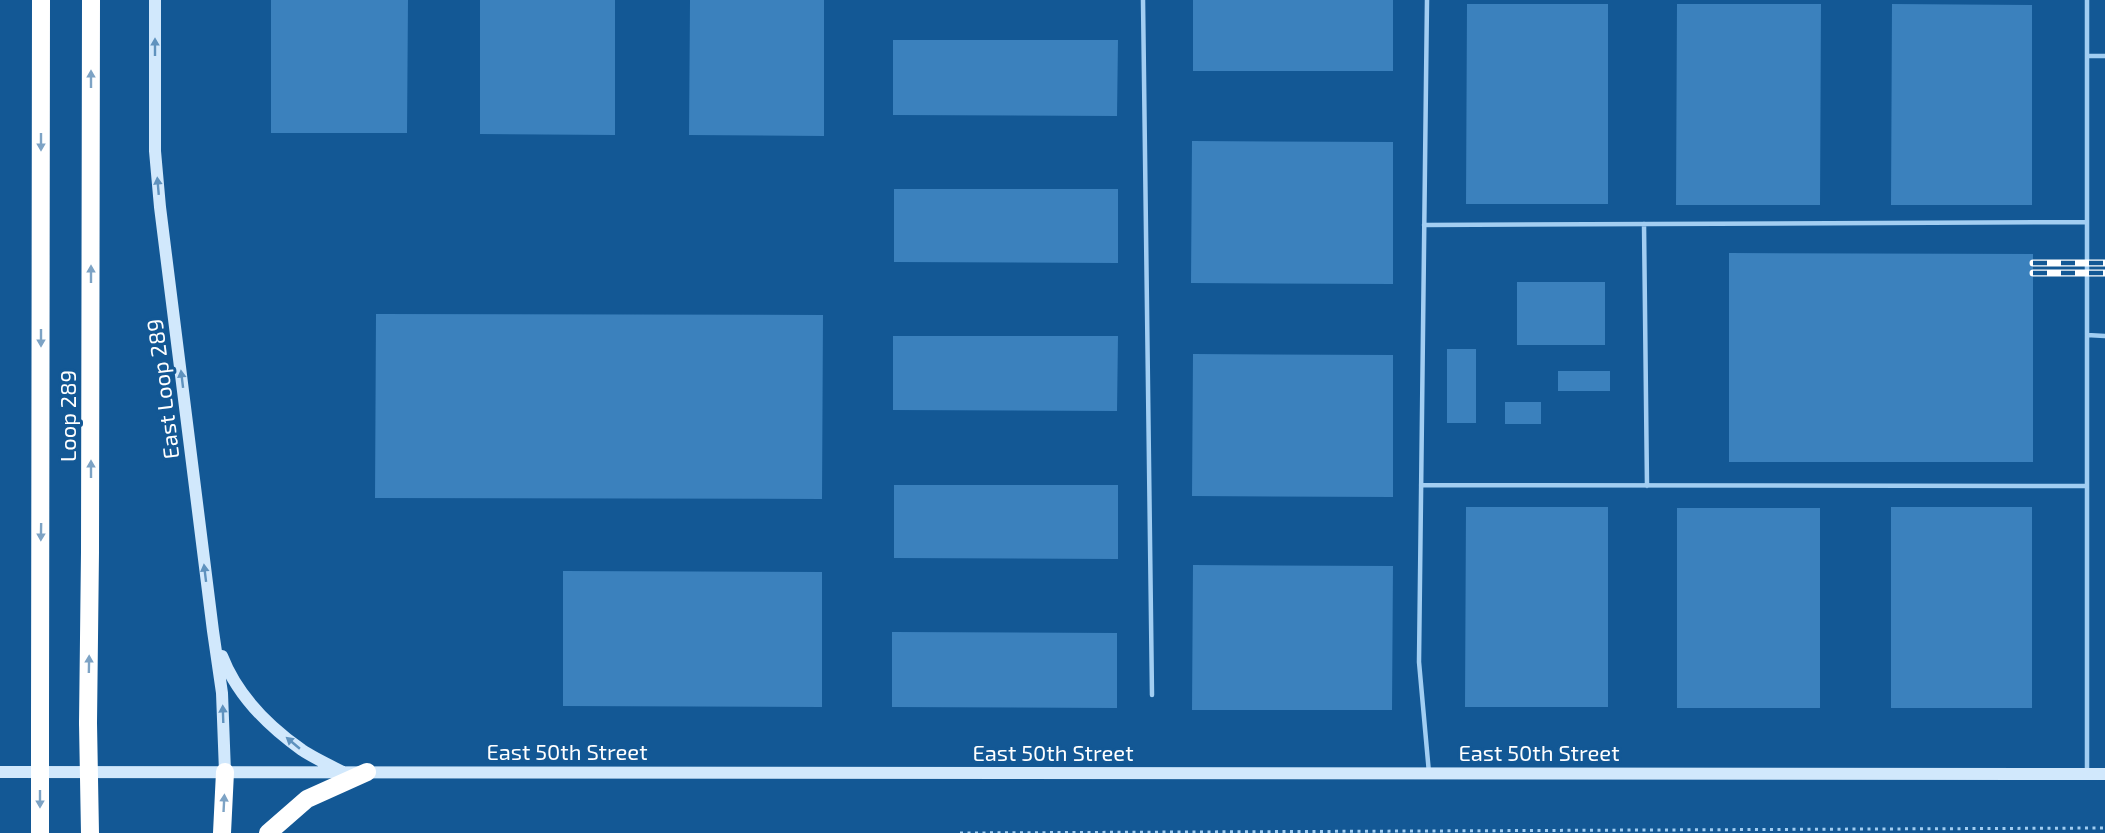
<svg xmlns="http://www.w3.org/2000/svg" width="2105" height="833" viewBox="0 0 2105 833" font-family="'Exo 2',sans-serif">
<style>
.building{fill:#3b81bd}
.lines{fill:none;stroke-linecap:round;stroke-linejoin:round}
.path{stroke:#a2cef2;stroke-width:3;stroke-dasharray:3 4.5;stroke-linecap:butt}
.service{stroke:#a2cef2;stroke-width:4.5}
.secondary{stroke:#d1e8fc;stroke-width:12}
.motorway{stroke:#fff;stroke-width:18}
.rail-casing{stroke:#fff;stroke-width:7}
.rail{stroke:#135895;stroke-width:4.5;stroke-dasharray:14;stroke-linecap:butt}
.motorway-bridge{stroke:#fff;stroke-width:18}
.oneway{fill:#5f92be}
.oneway2{fill:#7da3c5}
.labels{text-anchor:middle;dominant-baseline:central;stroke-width:6;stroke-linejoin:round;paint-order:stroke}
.street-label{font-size:22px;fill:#fff;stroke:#135895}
</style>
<rect width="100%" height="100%" fill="#135895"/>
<path class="building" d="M271,0H408L407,133H271Z
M480,0H615V135L480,134Z
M690,0H824V136L689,135Z
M1193,0H1393V71H1193Z
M1467,4H1608V204H1466Z
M1677,4H1821L1820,205H1676Z
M1892,4L2032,5V205H1891Z
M893,40H1118L1117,116L893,115Z
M1192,141L1393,142V284L1191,283Z
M894,189H1118V263L894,262Z
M1729,253L2033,254V462H1729Z
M1517,282H1605V345H1517Z
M376,314L823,315L822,499L375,498Z
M893,336H1118L1117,411L893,410Z
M1447,349H1476V423H1447Z
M1193,354L1393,355V497L1192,496Z
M1558,371H1610V391H1558Z
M1505,402H1541V424H1505Z
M894,485H1118V559L894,558Z
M1466,507H1608V707H1465Z
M1891,507H2032V708H1891Z
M1677,508H1820V708H1677Z
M1193,565L1393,566L1392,710H1192Z
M563,571L822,572V707L563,706Z
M892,632L1117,633V708L892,707Z"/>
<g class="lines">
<path class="path" d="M960,833L2105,828"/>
<path class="service" d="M1143,0L1152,695
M1427,0L1419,662L1429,773
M2087,0V774
M2087,56H2105
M1644,224L1647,486
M1424,225L2086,222
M2087,335L2105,336
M1421,485L2087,486"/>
<path class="secondary" d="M155,0V151L160,207L213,631L222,693L225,772
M222,656C237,695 268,726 302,750C314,758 329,765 343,772
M0,772L2105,774"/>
<path class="motorway" d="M40,723L41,0
M88,723L90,552L91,0
M222,833L225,772
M268,833L307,799L367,772"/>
<g class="rail-casing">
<path id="rail" d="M2033,263H2105
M2033,273H2105"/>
</g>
<use href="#rail" class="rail"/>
<path class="motorway-bridge" d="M88,723L90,833
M40,833V723"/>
</g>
<defs><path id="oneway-solid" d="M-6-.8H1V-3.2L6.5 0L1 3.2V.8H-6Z" transform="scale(1.5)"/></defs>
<g class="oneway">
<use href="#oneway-solid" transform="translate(155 47) rotate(-90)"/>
<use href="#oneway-solid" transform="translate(158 186) rotate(-95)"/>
<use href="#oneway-solid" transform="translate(182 379) rotate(-97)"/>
<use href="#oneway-solid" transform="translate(205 573) rotate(-97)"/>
<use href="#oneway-solid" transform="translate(223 714) rotate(-92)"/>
<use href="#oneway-solid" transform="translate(293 743) rotate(-140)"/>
</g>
<g class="oneway2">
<use href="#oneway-solid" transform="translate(91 79) rotate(-90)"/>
<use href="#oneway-solid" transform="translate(41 142) rotate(90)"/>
<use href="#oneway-solid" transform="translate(91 274) rotate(-90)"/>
<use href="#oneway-solid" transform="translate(41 338) rotate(90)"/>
<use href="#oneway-solid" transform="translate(91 469) rotate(-90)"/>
<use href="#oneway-solid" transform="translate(41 532) rotate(91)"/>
<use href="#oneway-solid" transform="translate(89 664) rotate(-89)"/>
<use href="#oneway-solid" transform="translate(40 799) rotate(90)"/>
<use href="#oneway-solid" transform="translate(224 803) rotate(-87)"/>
</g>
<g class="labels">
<g class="street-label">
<text transform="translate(162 389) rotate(-97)">East Loop 289</text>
<text transform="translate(67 416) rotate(-90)">Loop 289</text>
<text x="567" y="751">East 50th Street</text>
<text x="1053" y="752">East 50th Street</text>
<text x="1539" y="752">East 50th Street</text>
</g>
</g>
</svg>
